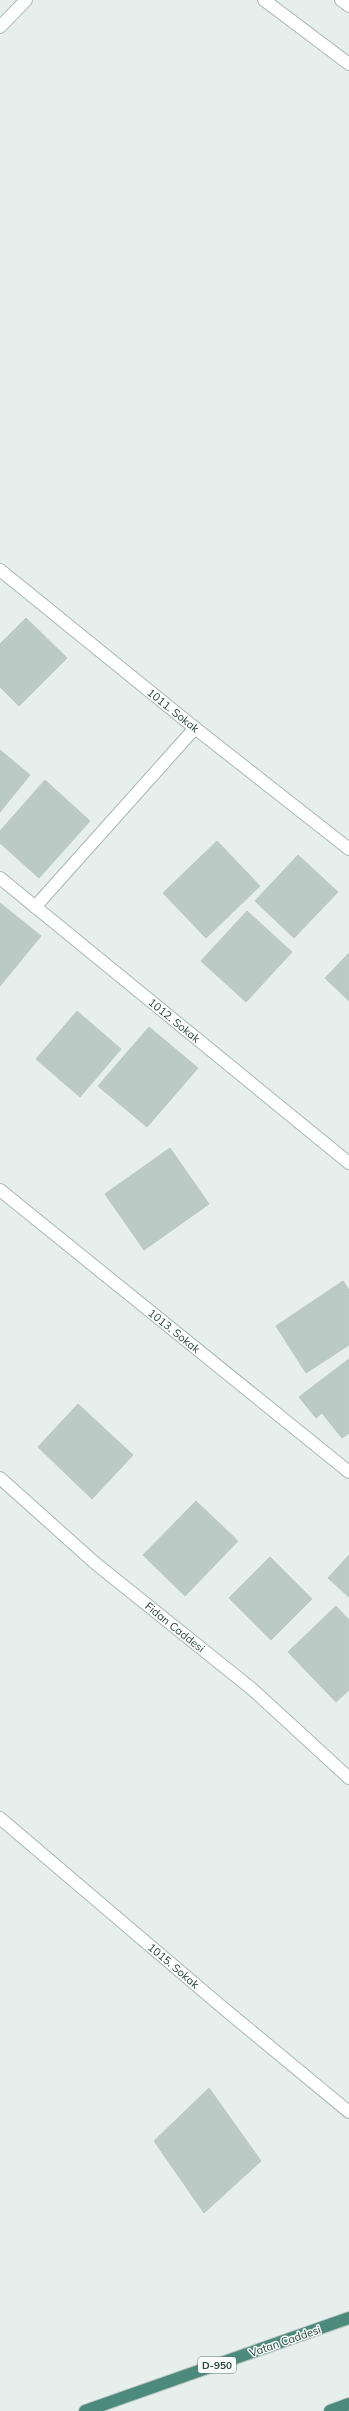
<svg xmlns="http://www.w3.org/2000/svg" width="349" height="2411" viewBox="0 0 349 2411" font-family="Mulish,sans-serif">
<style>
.building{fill:#bbcac4;stroke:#b8c9c2}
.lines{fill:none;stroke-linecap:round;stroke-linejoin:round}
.minor-casing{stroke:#a8b8b2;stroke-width:14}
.tertiary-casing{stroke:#a8b8b2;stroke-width:14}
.trunk-casing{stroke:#c2cac8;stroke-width:14}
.minor{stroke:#fff;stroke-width:12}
.tertiary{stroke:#fff;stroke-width:12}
.trunk{stroke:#4c8a7c;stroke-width:12}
.labels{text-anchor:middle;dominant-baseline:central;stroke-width:3;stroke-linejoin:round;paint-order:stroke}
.shield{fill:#f7fbf9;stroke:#637a73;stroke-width:1}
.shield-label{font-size:10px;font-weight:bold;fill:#24423a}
.street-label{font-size:11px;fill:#24423a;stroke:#f7fbf9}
</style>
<rect width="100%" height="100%" fill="#e6efeb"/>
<path class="building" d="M26,618L67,658L19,706L0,687V644Z
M0,750L30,775L0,812Z
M45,780L90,821L39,878L0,843V831Z
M217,841L260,886L206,938L163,893Z
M298,855L338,892L294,938L255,901Z
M0,903L41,936L0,986Z
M247,911L292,952L246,1002L201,961Z
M349,953V1001L325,978Z
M77,1011L121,1049L80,1097L36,1059Z
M149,1027L198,1068L147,1127L98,1086Z
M170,1148L209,1204L144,1250L105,1194Z
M343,1281L349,1290V1345L306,1373L276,1326Z
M349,1359V1433L342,1438L322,1413L316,1418L299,1397Z
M78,1404L133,1455L92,1499L38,1447Z
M196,1501L238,1541L185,1596L143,1555Z
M349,1555V1597L328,1578Z
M270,1557L312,1599L271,1640L229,1598Z
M336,1606L349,1620V1690L336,1702L288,1652Z
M209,2088L261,2161L204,2213L154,2141Z"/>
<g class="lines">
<g class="minor-casing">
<g id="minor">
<path d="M0,27L26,0"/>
<path id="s1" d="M0,570L195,728L349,849"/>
<path id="s2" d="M0,878L349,1163"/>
<path d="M35,907L195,728"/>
<path id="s3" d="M0,1190L349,1472"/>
<path id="s4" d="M0,1478L95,1563L252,1689L349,1778"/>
<path id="s5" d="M0,1818L222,2007L349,2112"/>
</g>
</g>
<g class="tertiary-casing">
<path id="tertiary" d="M264,0L349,64
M341,0L349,6"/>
</g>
<g class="trunk-casing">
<path id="trunk" d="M85,2411L349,2318
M330,2411L349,2404"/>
</g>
<use href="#minor" class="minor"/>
<use href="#tertiary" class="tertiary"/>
<use href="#trunk" class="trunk"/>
</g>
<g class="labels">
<rect class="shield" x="198" y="2357" width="38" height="16" rx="3"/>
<g class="shield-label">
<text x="217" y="2365">D-950</text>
</g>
<g class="street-label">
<text stroke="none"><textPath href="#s1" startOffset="223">1011. Sokak</textPath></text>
<text stroke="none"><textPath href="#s2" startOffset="225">1012. Sokak</textPath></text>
<text stroke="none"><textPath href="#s3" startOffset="224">1013. Sokak</textPath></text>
<text stroke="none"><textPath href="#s4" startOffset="230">Fidan Caddesi</textPath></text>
<text stroke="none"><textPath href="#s5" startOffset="228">1015. Sokak</textPath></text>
<text transform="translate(285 2341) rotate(-19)">Vatan Caddesi</text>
</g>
</g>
</svg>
